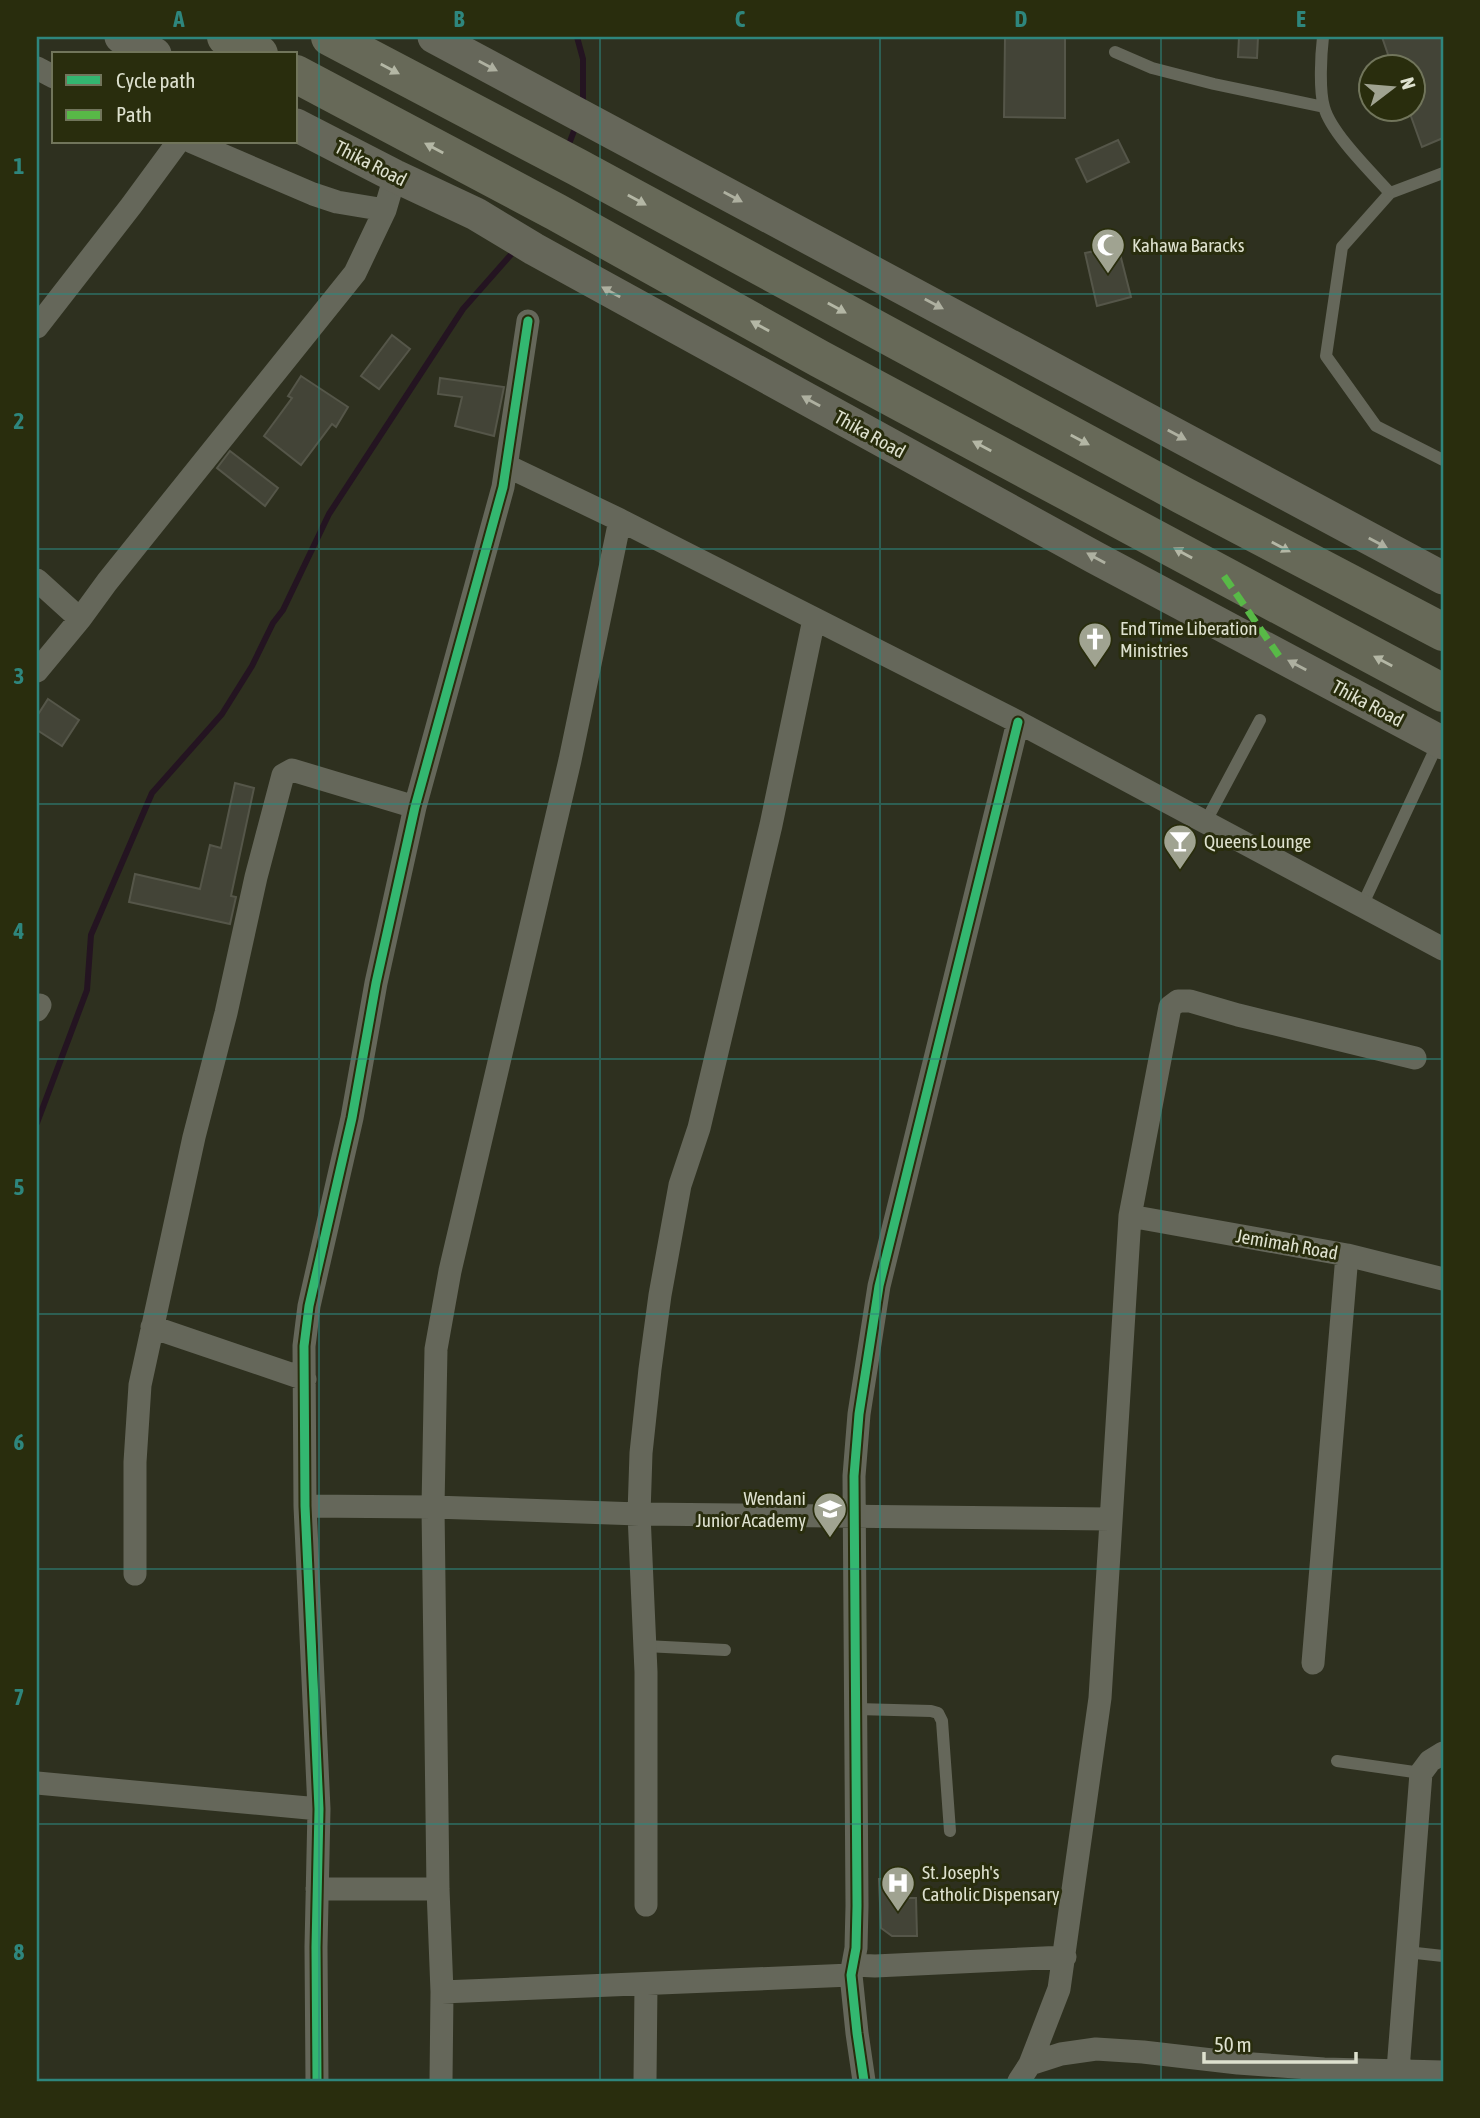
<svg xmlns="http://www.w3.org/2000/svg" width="1480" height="2118" viewBox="0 0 1480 2118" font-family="'Asap Condensed',sans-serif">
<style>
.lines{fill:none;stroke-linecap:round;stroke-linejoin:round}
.stream{stroke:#241421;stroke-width:6}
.building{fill:#434437;stroke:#555649;stroke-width:2}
.service{stroke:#65675a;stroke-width:12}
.minor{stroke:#65675a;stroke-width:23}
.secondary{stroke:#66675a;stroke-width:33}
.trunk{stroke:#676958;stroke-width:38}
.quiet{stroke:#58b947;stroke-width:7;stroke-dasharray:14 7;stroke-linecap:butt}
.cycleway-casing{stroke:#292d0d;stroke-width:13}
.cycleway{stroke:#33b770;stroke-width:9}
.oneway{fill:#aeb0a0}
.oneway2{fill:#b4b7a5}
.grid{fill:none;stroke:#2e867d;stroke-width:2;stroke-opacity:0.55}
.labels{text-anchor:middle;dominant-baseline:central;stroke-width:6;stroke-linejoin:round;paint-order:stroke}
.street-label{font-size:19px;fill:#dee1cf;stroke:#292d0d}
.poi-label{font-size:19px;fill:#dee1cf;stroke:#292d0d;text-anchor:start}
.neatline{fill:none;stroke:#2e867d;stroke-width:2.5}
.grid-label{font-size:23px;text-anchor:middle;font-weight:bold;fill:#2e867d}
</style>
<rect width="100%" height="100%" fill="#2e301f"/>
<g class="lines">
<path class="stream" d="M577,37L583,59V104
M569,144L577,123
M37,1123L87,990L91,935L152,793L222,714L252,666L273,623L283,610L329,514L463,309L515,250"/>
</g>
<path class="building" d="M1005,37H1065V118L1004,117Z
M1239,37H1258L1257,58L1238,57Z
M1382,37H1443V138L1422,147L1408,108H1413V66H1392Z
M1118,140L1129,162L1087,182L1076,159Z
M1118,246L1131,297L1097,306L1085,253Z
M392,335L410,349L379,389L361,376Z
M301,376L348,407L336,427L332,424L301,465L264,436L292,398L288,396Z
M440,378L504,387L494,436L455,426L462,397L438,394Z
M230,451L278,488L265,506L217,468Z
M48,699L79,720L62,746L37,730V716Z
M235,783L254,788L231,896L236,897L230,924L129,902L135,874L200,889L210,845L221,848Z
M902,1878L903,1898H916L917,1936H892L881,1928L879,1879Z"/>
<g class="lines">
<path class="service" d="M1323,37C1321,54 1319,90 1324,107C1331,133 1371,172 1390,193
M1115,52L1152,68L1214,84L1324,107
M1443,173L1390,193L1342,247L1326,356L1376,426L1443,460
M1205,823L1260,720
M1362,906L1439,741
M645,1646L725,1650
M857,1709L931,1711L938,1713L942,1721L950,1831
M1337,1761L1421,1773
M1407,1952L1443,1956"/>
<path class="minor" d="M37,68L54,77
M192,142L313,194L337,202L385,210
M37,327L131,206L178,142
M507,466L620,520L1018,722L1443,949
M37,580L80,619
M37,671L80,619L107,582L355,273L385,210L395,176
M37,1010L40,1005
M1130,1216L1347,1255L1443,1279
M152,1327L305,1379
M305,1506L433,1507L639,1514L1110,1519
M135,1574V1462L140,1385L194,1137L226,1013L256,877L283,775L292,770L415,807
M1313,1663L1347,1255
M37,1783L319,1809
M317,1889H438
M646,1905V1672L639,1514L641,1453L650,1369L660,1295L680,1185L699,1128L771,825L814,619
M854,1965L875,1966L1065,1957
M442,1992L851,1975
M1030,2064L1059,1989L1100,1698L1130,1216L1170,1007L1178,1001H1190L1238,1015L1415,1058
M1398,2070L1421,1773L1430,1761L1443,1753
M317,2081L316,1947L319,1809L305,1506L304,1346L309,1306L352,1118L376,983L415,807L503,487L528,321
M441,2081L442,1992L438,1889L433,1507L436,1349L450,1271L570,760L620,520
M645,2081L646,1985
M864,2081L857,2033L851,1975L856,1948L857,1906L854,1476L859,1414L879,1286L1018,722
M1019,2081L1030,2064L1061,2054L1096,2049L1143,2052L1238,2063L1324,2069L1443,2072"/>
<path class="secondary" d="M121,37L155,54
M434,37L1443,578
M296,125L395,176L476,214L534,249L1094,557L1443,743"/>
<path class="trunk" d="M226,37L259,54
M330,37L577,167L1182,495L1443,632
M296,74L556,212L820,359L1443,693"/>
<path class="quiet" d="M1224,576L1279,656"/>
<g class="cycleway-casing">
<path id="cycleway" d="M317,2081L316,1947L319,1809L305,1506L304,1346L309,1306L352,1118L376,983L415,807L503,487L528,321
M864,2081L857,2033L851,1975L856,1948L857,1906L854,1476L859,1414L879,1286L1018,722"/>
</g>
<use href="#cycleway" class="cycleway"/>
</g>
<defs><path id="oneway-solid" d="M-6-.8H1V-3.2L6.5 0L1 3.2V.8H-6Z" transform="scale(1.75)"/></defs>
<g class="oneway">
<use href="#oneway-solid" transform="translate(488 66) rotate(28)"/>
<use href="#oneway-solid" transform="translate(733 197) rotate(28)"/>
<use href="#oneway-solid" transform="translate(611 292) rotate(-151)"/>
<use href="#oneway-solid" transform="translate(934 304) rotate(28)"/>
<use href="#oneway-solid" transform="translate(811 401) rotate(-151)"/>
<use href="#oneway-solid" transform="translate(1177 435) rotate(28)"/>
<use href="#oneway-solid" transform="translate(1378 543) rotate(28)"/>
<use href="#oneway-solid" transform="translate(1096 558) rotate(-151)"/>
<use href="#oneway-solid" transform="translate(1297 665) rotate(-152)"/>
</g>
<g class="oneway2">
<use href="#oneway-solid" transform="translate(390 69) rotate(28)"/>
<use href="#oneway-solid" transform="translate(434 148) rotate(-152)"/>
<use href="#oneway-solid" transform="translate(637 200) rotate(29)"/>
<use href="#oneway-solid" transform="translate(837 308) rotate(29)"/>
<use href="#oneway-solid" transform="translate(760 326) rotate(-151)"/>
<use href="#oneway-solid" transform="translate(1080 440) rotate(28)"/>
<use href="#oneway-solid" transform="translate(982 446) rotate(-152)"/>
<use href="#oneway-solid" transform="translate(1281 547) rotate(28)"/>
<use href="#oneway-solid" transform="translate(1183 553) rotate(-151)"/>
<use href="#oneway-solid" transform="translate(1383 661) rotate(-152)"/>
</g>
<path class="grid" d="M319,37V2081M600,37V2081M880,37V2081M1161,37V2081M37,294H1443M37,549H1443M37,804H1443M37,1059H1443M37,1314H1443M37,1569H1443M37,1824H1443"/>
<defs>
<g id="mosque-pin" transform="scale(1.75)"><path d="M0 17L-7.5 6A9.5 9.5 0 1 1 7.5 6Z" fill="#a0a391" stroke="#292d0d"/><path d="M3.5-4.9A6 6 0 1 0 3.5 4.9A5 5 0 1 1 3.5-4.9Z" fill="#fff"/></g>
<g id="church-pin" transform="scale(1.75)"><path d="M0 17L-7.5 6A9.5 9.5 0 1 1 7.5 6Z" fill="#a0a391" stroke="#292d0d"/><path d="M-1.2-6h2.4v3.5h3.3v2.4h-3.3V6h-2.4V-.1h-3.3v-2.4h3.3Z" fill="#fff"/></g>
<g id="bar-pin" transform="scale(1.75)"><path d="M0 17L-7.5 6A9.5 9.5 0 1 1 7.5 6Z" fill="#a0a391" stroke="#292d0d"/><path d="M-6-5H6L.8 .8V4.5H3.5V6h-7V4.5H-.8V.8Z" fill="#fff"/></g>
<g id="school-pin" transform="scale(1.75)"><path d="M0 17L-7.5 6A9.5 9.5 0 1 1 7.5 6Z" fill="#a0a391" stroke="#292d0d"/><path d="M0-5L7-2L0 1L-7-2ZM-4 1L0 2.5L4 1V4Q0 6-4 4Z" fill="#fff"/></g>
<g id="hospital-pin" transform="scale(1.75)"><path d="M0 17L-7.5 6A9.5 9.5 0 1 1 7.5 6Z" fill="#a0a391" stroke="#292d0d"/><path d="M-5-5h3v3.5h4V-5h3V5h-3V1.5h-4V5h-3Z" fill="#fff"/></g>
</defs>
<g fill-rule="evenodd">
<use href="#mosque-pin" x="1108" y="245"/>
<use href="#church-pin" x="1095" y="639"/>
<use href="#bar-pin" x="1180" y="841"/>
<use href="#school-pin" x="830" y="1509"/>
<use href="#hospital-pin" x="898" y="1883"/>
</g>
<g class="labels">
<g class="street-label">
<text transform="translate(371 163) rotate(27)">Thika Road</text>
<text transform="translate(870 434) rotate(29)">Thika Road</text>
<text transform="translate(1368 703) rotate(28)">Thika Road</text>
<text transform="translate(1287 1244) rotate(10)">Jemimah Road</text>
</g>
<g class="poi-label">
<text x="1132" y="245">Kahawa Baracks</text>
<text x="1120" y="628">End Time Liberation<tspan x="1120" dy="22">Ministries</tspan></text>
<text x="1204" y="841">Queens Lounge</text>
<text x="806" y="1498" text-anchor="end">Wendani<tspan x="806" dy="22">Junior Academy</tspan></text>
<text x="922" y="1872">St. Joseph's<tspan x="922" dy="22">Catholic Dispensary</tspan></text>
</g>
</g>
<rect width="1480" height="2118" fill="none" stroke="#292d0d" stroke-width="77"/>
<rect x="52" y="52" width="245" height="91" fill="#292d0d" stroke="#71755b" stroke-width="2"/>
<rect x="66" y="75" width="35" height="10" fill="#33b770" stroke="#71755b" stroke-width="2"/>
<text x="116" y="88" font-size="21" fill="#dee1cf">Cycle path</text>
<rect x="66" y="110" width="35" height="10" fill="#58b947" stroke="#71755b" stroke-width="2"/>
<text x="116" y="122" font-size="21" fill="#dee1cf">Path</text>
<g transform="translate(1392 88) rotate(74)"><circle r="33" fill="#292d0d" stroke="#71755b" stroke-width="2"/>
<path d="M0-5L12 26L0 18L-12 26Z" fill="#a0a391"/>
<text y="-10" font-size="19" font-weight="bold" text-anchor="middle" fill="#dee1cf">N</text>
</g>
<path d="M1204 2052v10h152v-10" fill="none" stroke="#dee1cf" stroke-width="3.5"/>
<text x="1214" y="2052" font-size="21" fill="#dee1cf" stroke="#292d0d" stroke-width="5" paint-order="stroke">50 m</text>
<rect x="38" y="38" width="1404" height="2042" class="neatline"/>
<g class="grid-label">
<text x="179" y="27">A</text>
<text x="459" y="27">B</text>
<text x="740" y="27">C</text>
<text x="1021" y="27">D</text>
<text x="1301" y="27">E</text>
<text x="19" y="174">1</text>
<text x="19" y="429">2</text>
<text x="19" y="684">3</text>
<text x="19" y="939">4</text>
<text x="19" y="1195">5</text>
<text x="19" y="1450">6</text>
<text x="19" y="1705">7</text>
<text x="19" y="1960">8</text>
</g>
</svg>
